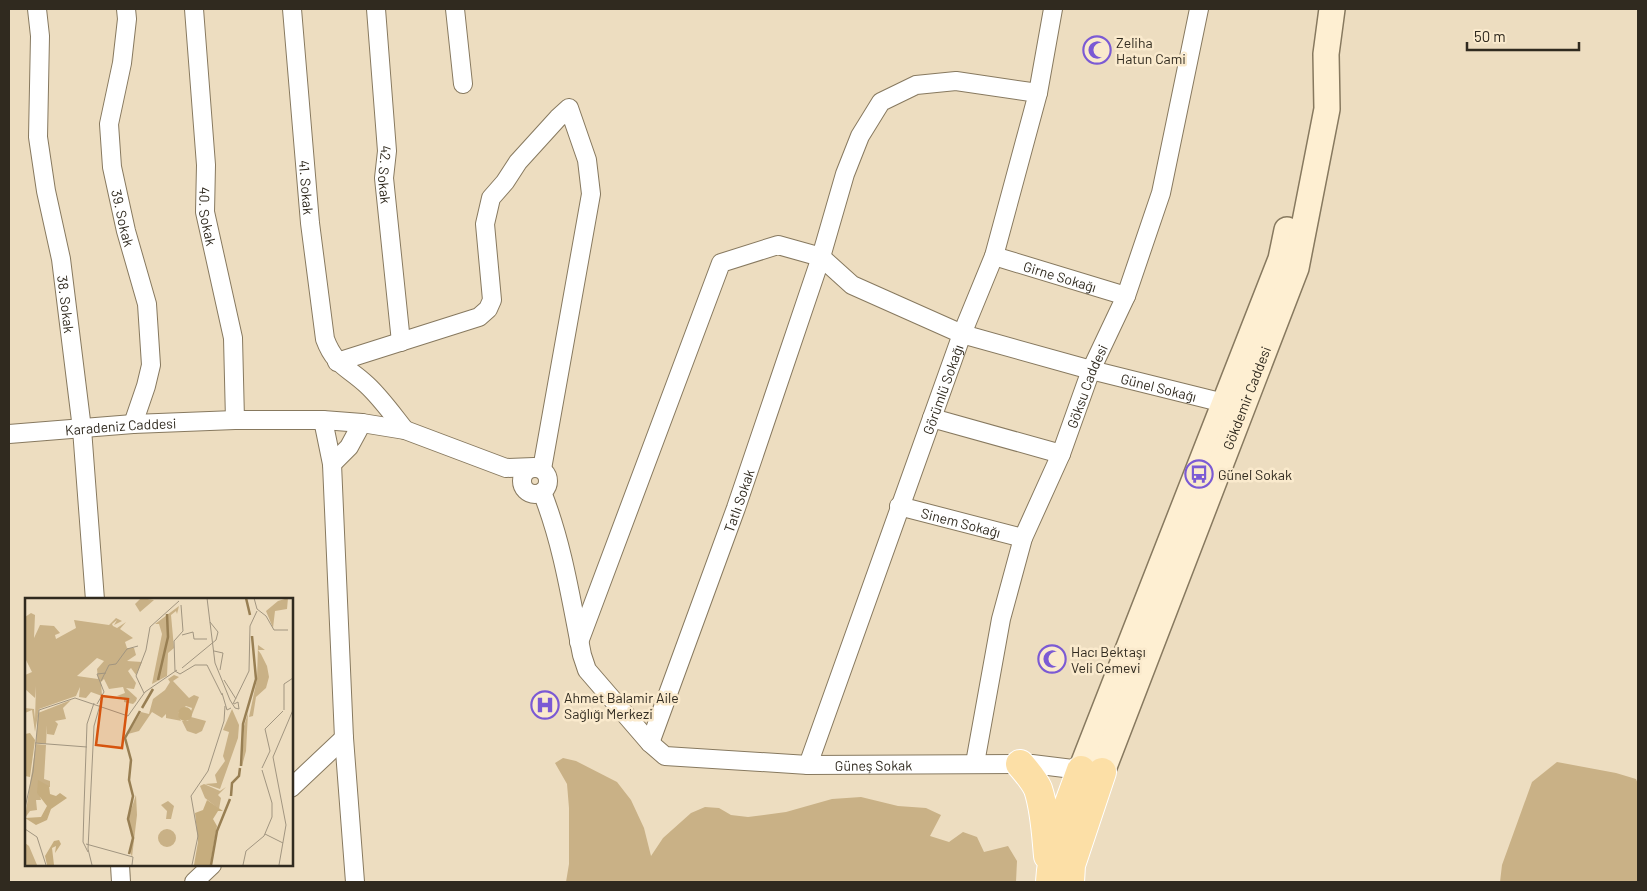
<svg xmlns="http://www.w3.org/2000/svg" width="1647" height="891" viewBox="0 0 1647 891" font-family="Barlow,sans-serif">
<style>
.green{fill:#c9b186}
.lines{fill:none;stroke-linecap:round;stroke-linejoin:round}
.minor-casing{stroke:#87795f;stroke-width:20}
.secondary-casing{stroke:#87795f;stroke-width:28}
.primary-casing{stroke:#fff;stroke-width:30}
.minor{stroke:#fff;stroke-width:18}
.secondary{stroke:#feefd2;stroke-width:25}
.primary{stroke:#fcdfa6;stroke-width:28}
.labels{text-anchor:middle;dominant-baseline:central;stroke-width:5;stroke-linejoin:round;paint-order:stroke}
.poi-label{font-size:14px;fill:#302a1f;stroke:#faeacd;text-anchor:start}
.street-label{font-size:14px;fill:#302a1f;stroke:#faeacd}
.inset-river{fill:none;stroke:#987f53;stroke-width:2.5}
.inset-road{fill:none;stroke:#a19580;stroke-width:1}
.view{fill:#d6540e;fill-opacity:0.15;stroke:#d6540e;stroke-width:2.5}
.inset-edge{fill:none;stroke:#302a1f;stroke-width:2.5}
</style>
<rect width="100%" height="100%" fill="#edddc0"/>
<path class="green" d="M563,758L576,761L617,782L631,800L644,828L651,856L663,838L691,813L705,807L719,808L731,815L748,817L786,812L832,799L861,797L898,806L926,808L941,815L930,836L949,842L963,832L977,837L984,852L1008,846L1017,861L1016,882H566L569,864V808L567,784L555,763Z
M1557,762L1616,773L1636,779L1638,784V882H1500L1502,865L1532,782Z"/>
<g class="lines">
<g class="minor-casing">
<g id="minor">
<path id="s1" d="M37,9L40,36L38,137L46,191L61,259L82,429L95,600"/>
<path id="s2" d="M126,9L127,19L122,63L109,124L112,167L126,231L147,304L151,365L146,386L133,424"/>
<path id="s3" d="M194,9L206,165L205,212L233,338L235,420"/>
<path id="s4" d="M292,9L310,223L325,339C335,366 348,367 367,385C381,398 393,415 405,430"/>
<path id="s5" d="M376,9L387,151L384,178L401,342"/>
<path d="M455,9L463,84"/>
<path id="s6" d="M994,256L1126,296"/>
<path d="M337,362L479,317L488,309L492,300L485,224L491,198L505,182L518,162L558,118L569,108L587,160L591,194L542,469"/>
<path d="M932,418L1061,454"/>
<path d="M323,420L332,464L344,738L355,882"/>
<path id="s7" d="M9,434L133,424L235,420H323L362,423L405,430L506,468L534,467"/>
<path d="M332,464L349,447L362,423"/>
<circle cx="535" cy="481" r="13"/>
<path id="s8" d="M542,492C563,545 571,600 582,655L587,670L650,743L665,756L808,765L1032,764L1089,771"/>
<path id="s9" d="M899,506L1023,538"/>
<path id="s10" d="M579,642L721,263L778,245L821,257L852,285L962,334L1091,370L1236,406"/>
<path id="s11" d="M650,743L736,508L821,257L845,174L860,136L881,102L916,85L956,81L1038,93"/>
<path id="s12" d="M975,763L1001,619L1023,538L1061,454L1091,370L1126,296L1161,193L1199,9"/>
<path id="s13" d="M808,765L962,334L994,256L1038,93L1053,9"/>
<path d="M291,788L344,738"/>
<path d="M120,865L121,882"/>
<path d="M194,882L212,865"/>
</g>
</g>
<g class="secondary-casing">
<g id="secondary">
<path d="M1081,770L1281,259L1287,230"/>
<path id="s14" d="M1102,772L1296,268L1327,109L1326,54L1332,9"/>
</g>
</g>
<g class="primary-casing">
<path id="primary" d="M1020,764C1027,772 1034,780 1038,789C1045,810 1046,834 1048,856
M1050,882C1052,843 1068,807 1081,770
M1070,882L1071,865L1102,772"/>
</g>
<use href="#minor" class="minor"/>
<use href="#secondary" class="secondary"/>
<use href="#primary" class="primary"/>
</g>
<defs>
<g id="mosque-ring" transform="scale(1.4375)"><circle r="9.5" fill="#faeacd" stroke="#7b5ad4" stroke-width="1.5"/><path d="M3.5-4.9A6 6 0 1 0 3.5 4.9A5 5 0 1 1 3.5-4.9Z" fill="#7b5ad4"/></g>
<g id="bus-ring" transform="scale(1.4375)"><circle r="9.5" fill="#faeacd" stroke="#7b5ad4" stroke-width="1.5"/><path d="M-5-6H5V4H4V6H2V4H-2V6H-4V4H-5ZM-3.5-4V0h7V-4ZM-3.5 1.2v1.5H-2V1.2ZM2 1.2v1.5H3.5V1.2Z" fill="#7b5ad4"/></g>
<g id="hospital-ring" transform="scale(1.4375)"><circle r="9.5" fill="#faeacd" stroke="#7b5ad4" stroke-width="1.5"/><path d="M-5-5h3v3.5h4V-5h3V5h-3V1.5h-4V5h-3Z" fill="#7b5ad4"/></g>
</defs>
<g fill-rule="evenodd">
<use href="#mosque-ring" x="1097" y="50"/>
<use href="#bus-ring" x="1199" y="474"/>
<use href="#mosque-ring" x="1052" y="659"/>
<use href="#hospital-ring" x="545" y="705"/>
</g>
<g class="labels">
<g class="poi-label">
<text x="1116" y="42">Zeliha<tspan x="1116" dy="16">Hatun Cami</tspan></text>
<text x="1218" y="474">Günel Sokak</text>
<text x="1071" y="651">Hacı Bektaşı<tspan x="1071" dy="16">Veli Cemevi</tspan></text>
<text x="564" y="697">Ahmet Balamir Aile<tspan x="564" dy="16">Sağlığı Merkezi</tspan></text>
</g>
<g class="street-label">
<text stroke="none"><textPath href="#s5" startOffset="166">42. Sokak</textPath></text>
<text stroke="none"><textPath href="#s4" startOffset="179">41. Sokak</textPath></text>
<text stroke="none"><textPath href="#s3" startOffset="208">40. Sokak</textPath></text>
<text stroke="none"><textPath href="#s2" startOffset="212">39. Sokak</textPath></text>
<text stroke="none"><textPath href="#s6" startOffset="69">Girne Sokağı</textPath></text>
<text stroke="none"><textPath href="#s1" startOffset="298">38. Sokak</textPath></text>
<text stroke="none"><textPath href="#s12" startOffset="395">Göksu Caddesi</textPath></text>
<text stroke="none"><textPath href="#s10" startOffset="875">Günel Sokağı</textPath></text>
<text stroke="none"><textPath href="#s13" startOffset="399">Görümlü Sokağı</textPath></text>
<text stroke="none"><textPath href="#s14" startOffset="401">Gökdemir Caddesi</textPath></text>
<text stroke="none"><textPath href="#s7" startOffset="112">Karadeniz Caddesi</textPath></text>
<text stroke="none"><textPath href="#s11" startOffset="258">Tatlı Sokak</textPath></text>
<text stroke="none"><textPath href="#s9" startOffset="64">Sinem Sokağı</textPath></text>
<text stroke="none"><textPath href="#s8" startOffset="509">Güneş Sokak</textPath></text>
</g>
</g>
<g transform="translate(25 598)">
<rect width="268" height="268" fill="#edddc0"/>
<path d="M116,0L129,2L115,14L110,6ZM263,0L262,11L250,13L248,30L241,13L253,3ZM154,8L152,16L151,13L146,17L149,50L143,55L142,78L127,86L137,36L134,26H130ZM6,15L10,17L9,40L15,27L29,28L35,35L30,37L31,41L51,30L49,22L84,27L91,20L97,23L89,27L92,22L87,26L88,28L92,30L101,24L95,31L108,40L100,44L102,50H109L111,57L102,63L117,64L111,77L106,70L103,73L111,85L109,91L101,90L112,100L111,103L108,106L99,104V100L92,98L100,95L98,89L84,91L79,81L76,84L77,98L66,94L61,100L54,99L55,89L51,98L14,111L10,134L7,112L0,115V110L9,111L10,121L11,88L10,100L0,91V77L7,74L0,60V19ZM72,60L79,63L72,71L73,81L52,78ZM233,47L240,52H233L236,56L242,68L244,79L241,90L231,99L228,118L224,119L232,81ZM149,77L154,79L148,83L164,100L169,97L174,99L166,119L181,123L177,133L171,136L162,133L157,123L141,120V116L137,120L127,114L114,133L103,136L116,114L124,116L128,101L140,92L145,84L143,81ZM161,108L167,110L163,123H156L153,115ZM46,102L38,110L41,121L30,123L33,126L29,137L22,136V127L21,146L11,145L13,115ZM207,111L214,127L213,140L195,191L180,186L192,185L190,177L200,163L198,158L204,134L198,132ZM223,115L221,153L217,168L219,128ZM11,146L21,147L19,181L25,183V189L13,188L16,202H11L12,212L5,213L0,220ZM179,186L195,193L201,189L193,197L196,200L194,211L180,200L175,188ZM111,197L112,217L107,259L105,253L109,240L103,221ZM143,203L149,208L146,221H141L142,213L136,207ZM133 240a9 9 0 1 1 18 0a9 9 0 1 1-18 0ZM0,245L4,248L12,267H0Z" fill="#c9b186" fill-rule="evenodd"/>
<path d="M153 116a7 7 0 1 1 14 0a7 7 0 1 1-14 0ZM5,135L10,142L5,179L0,178V136ZM13,182L24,188L25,196L31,198L35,195L42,200L26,211L22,222L11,227L0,220L16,219L22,208L12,195ZM182,202L198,213H193L188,221L192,228L185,267H169L173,244L170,215L178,212ZM34,242L36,246L30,255L31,248L27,250L29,267H22L20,258L29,243Z" fill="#c6ad7e"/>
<path class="inset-river" d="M221,0L225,17M133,82L143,39L142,16M117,110L128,91M216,168L218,126L231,81L227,38M206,198L207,185L214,178L215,170M104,256L108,240L103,221L108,198L104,182L106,162L100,140L115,113M186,267L192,233L205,201"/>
<path class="inset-road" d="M182,0L190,65L205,102L210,110L214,111L213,104L209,106M229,0L232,11L241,18L249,32H263M156,7L158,33L149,43L150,73L155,76L170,67H182L197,97M157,37L168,34L169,41H182M189,53L198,55L195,72M157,70L191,42L193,34L185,24M199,82L211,101M76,83L84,67L91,66L102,51L113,48M119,95L111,78L121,52L125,29L154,3M197,95L202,112L206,110M72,106L79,94L72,76L81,75M208,106L224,73L225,28L232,13M259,112V86L268,80M10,145L62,149M237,170L245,153L240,131L258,113M0,210L8,174L14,112L50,100L103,118L120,94L152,72M0,231L12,239L21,267M240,236L258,245M61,246L108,259L107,267M63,254L58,244L59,209L62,126L69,105M67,267L63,251L69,128L75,107M167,267L173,238L166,198L183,173L199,123L200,108M218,267L221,253L239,238L247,219V205L237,172M254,267L261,227L248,159L268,112"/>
<path class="view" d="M77,98L103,101L97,150L71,147Z"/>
<rect width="268" height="268" class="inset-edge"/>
</g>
<rect width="1647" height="891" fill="none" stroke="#302a1f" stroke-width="20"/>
<path d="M1467 42v8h112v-8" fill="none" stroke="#302a1f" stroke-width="2.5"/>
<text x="1474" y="42" font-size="15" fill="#302a1f" stroke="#faeacd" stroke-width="4" paint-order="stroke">50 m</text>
</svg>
